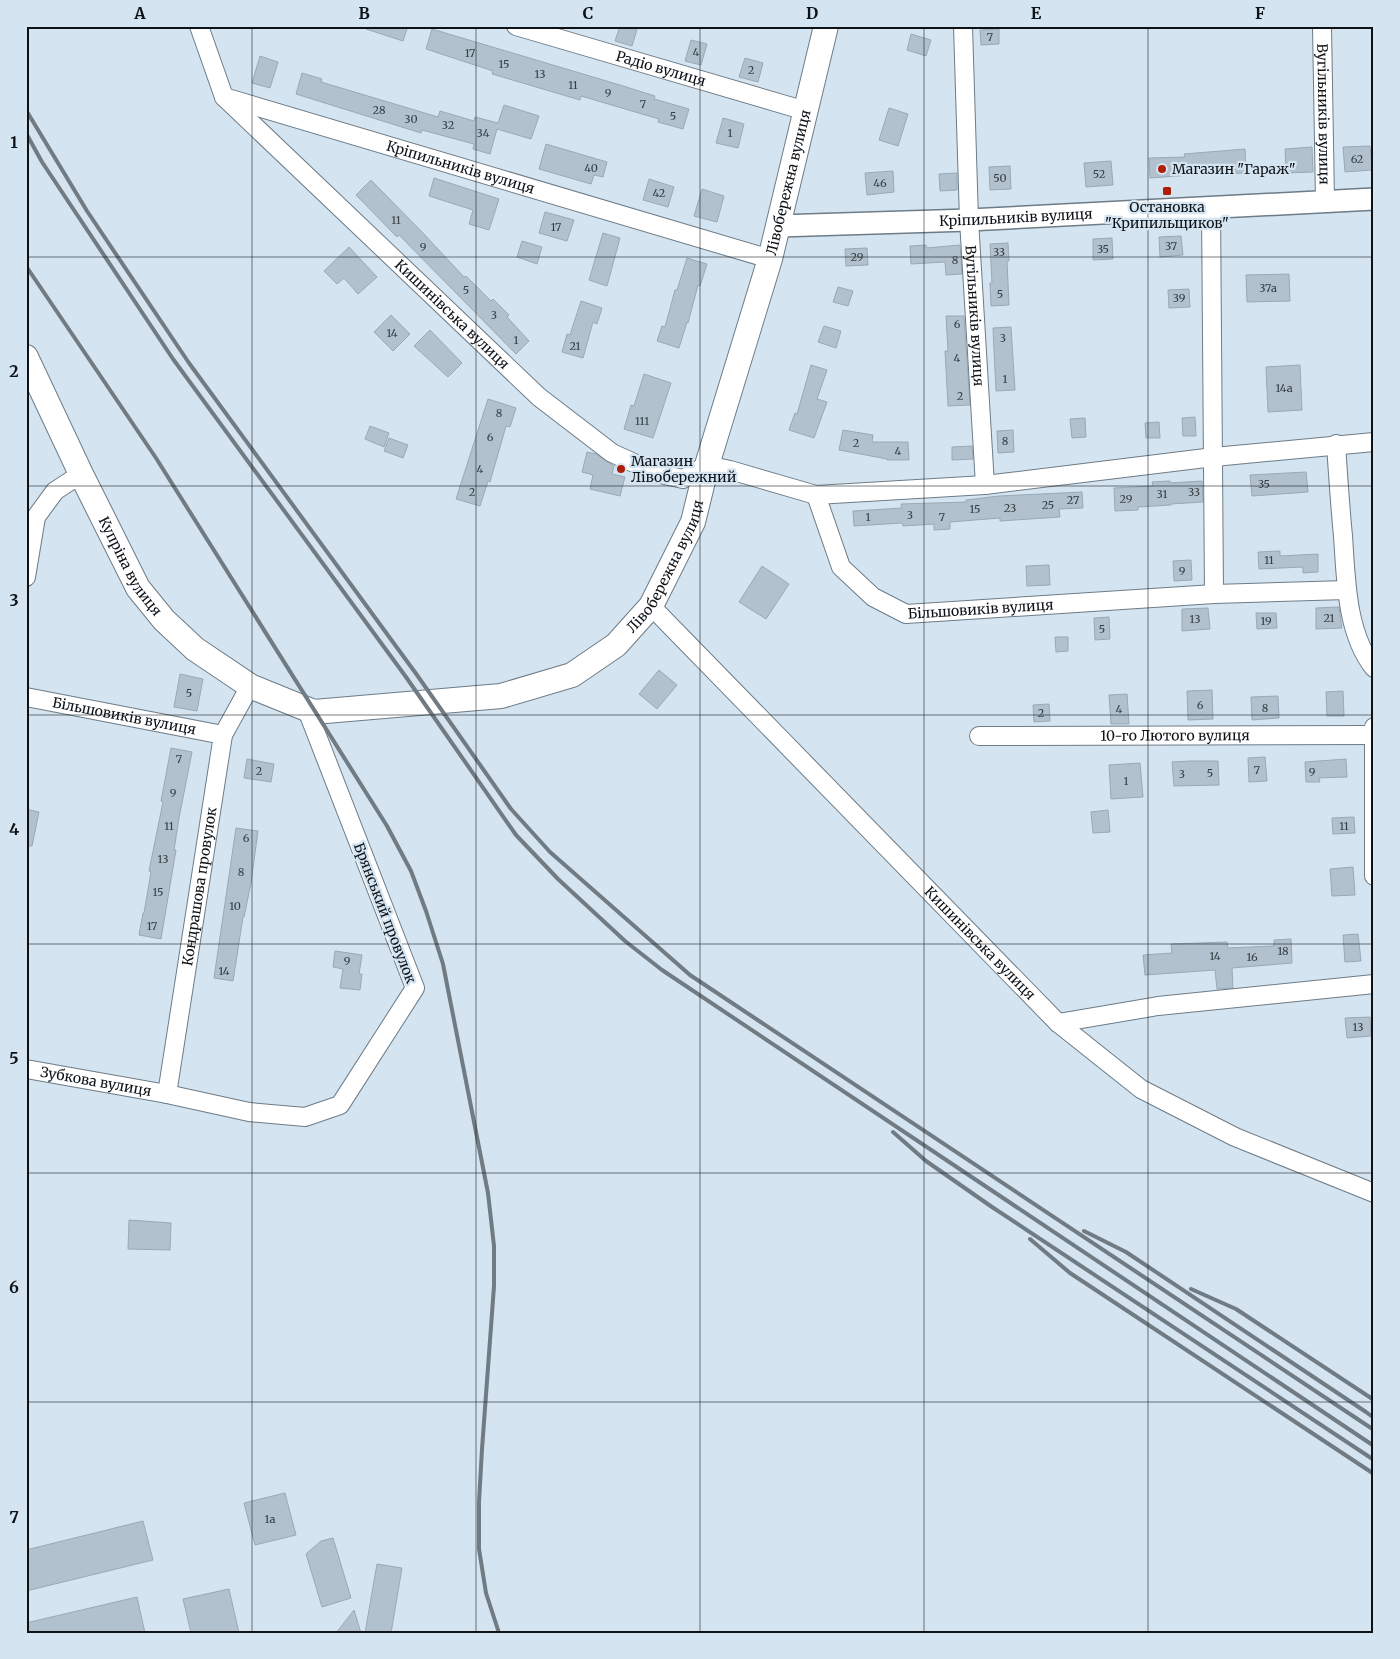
<svg xmlns="http://www.w3.org/2000/svg" width="1400" height="1659" viewBox="0 0 1400 1659" font-family="Merriweather,serif">
<style>
.building{fill:#b1c1cd;stroke:#9aa9b5}
.lines{fill:none;stroke-linecap:round;stroke-linejoin:round}
.minor-casing{stroke:#6d7c87;stroke-width:20}
.tertiary-casing{stroke:#6d7c87;stroke-width:24}
.secondary-casing{stroke:#6d7c87;stroke-width:26}
.minor{stroke:#fff;stroke-width:18}
.tertiary{stroke:#fff;stroke-width:21}
.secondary{stroke:#fff;stroke-width:24}
.rail{stroke:#707b83;stroke-width:4}
.grid{fill:none;stroke:#0d1217;stroke-width:1;stroke-opacity:0.55}
.poi-dot{fill:#ae1f09;stroke:#d4e4f0;stroke-width:2}
.labels{text-anchor:middle;dominant-baseline:central;stroke-width:4.5;stroke-linejoin:round;paint-order:stroke}
.number-label{font-size:11px;fill:#363e44}
.street-label{font-size:14px;fill:#0d1217;stroke:#d4e4f0}
.poi-label{font-size:14px;fill:#0d1217;stroke:#d4e4f0;text-anchor:start}
.neatline{fill:none;stroke:#0d1217;stroke-width:2}
.grid-label{font-size:16px;text-anchor:middle;font-weight:bold;fill:#0d1217}
</style>
<rect width="100%" height="100%" fill="#d4e4f0"/>
<path class="building" d="M366,26H408L403,41L366,29Z
M620,26H638L632,46L615,41Z
M432,29L620,85L655,96L654,99L689,109L683,129L658,122L659,119L581,96L580,100L492,74L493,71L426,49Z
M999,29V44L981,45L980,30Z
M911,34L931,40L926,56L907,50Z
M691,40L707,44L701,65L685,61Z
M260,56L278,62L270,88L252,83Z
M745,58L763,63L758,82L739,77Z
M302,73L322,79L321,82L438,117L440,111L474,121L475,117L498,123L504,105L539,116L531,139L497,129L490,154L473,149L474,144L422,130L421,133L296,94Z
M889,108L908,114L898,146L879,140Z
M723,118L744,124L738,148L716,143Z
M546,144L607,162L603,177L594,175L591,184L539,169Z
M1370,146L1372,170L1345,172L1343,147Z
M1312,147L1313,172L1286,173L1285,149Z
M1245,149L1246,173L1219,174V173L1150,178L1149,158L1185,157L1184,154Z
M1111,161L1113,185L1086,187L1084,163Z
M1010,166L1011,189L990,190L989,167Z
M893,171L894,192L867,195L865,173Z
M957,173V190L940,191L939,174Z
M434,178L499,199L489,230L469,224L473,210L429,196Z
M649,179L674,187L668,207L643,200Z
M371,180L423,233L464,277L466,276L491,301L493,299L509,315L507,317L529,341L516,354L399,235L397,237L356,195Z
M702,189L724,196L717,222L694,216Z
M545,212L574,220L567,241L539,233Z
M603,233L620,238L607,286L589,280Z
M1181,236L1183,255L1160,257L1159,237Z
M1112,238L1113,259L1093,260V239Z
M522,241L542,247L537,264L517,257Z
M1008,243L1009,261H1007L1009,305L991,306L990,283H992L990,244Z
M926,245L927,248L960,245L962,274L946,275L945,262L911,264L910,246Z
M349,247L377,277L358,294L344,278L337,284L324,271Z
M867,248L868,265L846,266L845,249Z
M687,258L707,264L700,286L698,285L688,323L687,322L679,348L657,341L662,326L665,327L675,290H677Z
M1289,274L1290,301L1247,302L1246,275Z
M838,287L853,291L848,306L833,302Z
M1189,289L1190,307L1169,308L1168,290Z
M581,301L602,308L597,324L593,322L583,358L562,352L567,334L570,335Z
M391,315L410,334L393,351L374,332Z
M946,316H964L970,405L948,406L945,351H948Z
M824,326L841,331L836,348L818,342Z
M1011,327L1015,390L996,391L993,328Z
M430,330L462,363L448,377L414,346Z
M811,365L827,370L817,399L827,402L814,438L789,430L795,413L797,414Z
M1300,365L1302,410L1268,412L1266,367Z
M644,374L671,383L653,438L624,429L631,405L634,406Z
M488,399L516,408L510,427L506,426L490,482L488,481L480,506L456,499Z
M1195,417L1196,436H1183L1182,418Z
M1085,418L1086,437L1072,438L1070,419Z
M1159,422L1160,438H1146L1145,423Z
M370,426L389,433L384,447L365,439Z
M843,430L873,435L872,442H908L909,460H887V459L839,450Z
M1013,430L1014,452L998,453L997,431Z
M389,438L408,445L403,458L384,451Z
M972,446L973,459L952,460V447Z
M587,452L596,454L614,466L612,474L625,477L620,496L590,489L593,475L582,472Z
M1306,472L1308,492L1252,496L1250,475Z
M1170,481V483L1202,481L1203,502L1171,504V505L1138,507V510L1115,511L1114,488L1153,486L1152,482Z
M1082,492L1083,508L1059,509L1060,517L1000,521V518L950,522V529L934,530V524L903,526L902,523L854,526L853,511L902,508L901,504L966,502V500L999,496Z
M1280,551V556L1318,554V572L1303,573V567L1259,569L1258,552Z
M1191,560L1192,580L1174,581L1173,561Z
M1049,565L1050,585L1027,586L1026,566Z
M762,566L789,584L766,619L739,602Z
M1339,607L1342,628L1316,629V608Z
M1208,608L1210,629L1182,631V609Z
M1256,613H1276L1277,628L1257,629Z
M1109,617L1110,639L1095,640L1094,618Z
M1055,637H1068V651L1056,652Z
M659,670L677,685L657,709L639,694Z
M180,674L203,679L197,711L174,707Z
M1212,690L1213,719L1188,720L1187,691Z
M1343,691L1344,716H1327L1326,692Z
M1127,694L1129,724H1111L1109,695Z
M1278,696L1279,718L1252,720L1251,697Z
M1049,704L1050,721L1034,722L1033,705Z
M171,748L192,752L179,818L174,850H176L161,939L139,935L143,913H144L151,872L149,871L163,802L161,801Z
M1265,757L1267,781L1249,782L1248,758Z
M247,759L274,764L271,782L244,778Z
M1346,759L1347,777L1319,778L1320,782H1306L1305,762Z
M1190,761H1218L1219,785L1174,786L1172,762Z
M1140,763L1143,797L1111,799L1109,765Z
M26,809L39,812L32,846H26Z
M1108,810L1110,832L1093,833L1091,812Z
M1354,817L1355,833L1333,834L1332,818Z
M236,828L258,831L251,883L244,917H243L233,981L214,978Z
M1353,867L1355,895L1332,896L1330,869Z
M1358,934L1361,961L1345,962L1343,935Z
M1291,939L1292,963L1232,968L1233,988L1217,989L1215,970L1145,975L1143,955L1172,953L1171,944L1227,942L1228,948L1274,946V940Z
M335,951L362,955L359,974H362L360,990L340,988L343,969L333,967Z
M1370,1017L1371,1036L1347,1038L1345,1018Z
M129,1220L171,1223L170,1250L128,1249Z
M285,1493L296,1535L255,1545L244,1503Z
M143,1521L153,1560L26,1591V1550Z
M333,1538L351,1598L322,1607L306,1554L321,1541Z
M377,1564L402,1568L391,1633H365Z
M229,1589L239,1633H191L183,1599Z
M137,1597L145,1633H28L26,1623Z
M354,1610L361,1633H336Z"/>
<g class="lines">
<g class="minor-casing">
<g id="minor">
<path id="s1" d="M199,26L224,97L770,259"/>
<path id="s2" d="M516,26L806,111"/>
<path id="s3" d="M963,26L969,220L985,485"/>
<path id="s4" d="M1322,26L1325,201"/>
<path id="s5" d="M224,97L539,397L612,453L656,473L683,479L707,465L730,470L816,495L985,485L1214,457L1374,442"/>
<path d="M1211,207L1214,594"/>
<path d="M1336,444C1338,475 1340,505 1343,536C1346,578 1346,633 1374,668"/>
<path id="s6" d="M816,495L841,567L873,597L906,614L1214,594L1347,590"/>
<path d="M26,577L36,517L55,491L81,474"/>
<path id="s7" d="M651,606L1058,1023L1141,1089L1235,1137L1374,1193"/>
<path id="s8" d="M26,697L223,735"/>
<path d="M1374,727V876"/>
<path id="s9" d="M979,736L1373,735"/>
<path d="M1058,1023L1158,1006L1374,984"/>
<path id="s10" d="M26,1069L167,1094L249,1112L305,1117L340,1105L415,988L307,710"/>
<path id="s11" d="M167,1094L223,735L250,686"/>
</g>
</g>
<g class="tertiary-casing">
<g id="tertiary">
<path id="s12" d="M778,226L969,220L1374,199"/>
</g>
</g>
<g class="secondary-casing">
<g id="secondary">
<path id="s13" d="M26,357L81,474L138,588L164,620L195,649L250,686L314,712L501,696L572,675L616,645L651,606L693,522L707,465L770,259L826,26"/>
</g>
</g>
<use href="#minor" class="minor"/>
<use href="#tertiary" class="tertiary"/>
<use href="#secondary" class="secondary"/>
<path class="rail" d="M26,110L87,211L189,363L417,675L511,809L550,852L690,975L1374,1430
M26,133L42,162L173,359L406,677L516,835L558,879L625,941L662,970L1374,1446
M26,266L156,458L387,826L411,871L426,911L443,964L488,1193L494,1246V1286L482,1449L479,1502V1549L486,1593L499,1633
M893,1132L926,1161L992,1207L1374,1460
M1084,1231L1126,1252L1366,1412L1374,1418
M1030,1239L1070,1273L1374,1474
M1191,1289L1236,1309L1374,1400"/>
</g>
<path class="grid" d="M252,26V1633M476,26V1633M700,26V1633M924,26V1633M1148,26V1633M26,257H1374M26,486H1374M26,715H1374M26,944H1374M26,1173H1374M26,1402H1374"/>
<g class="poi-dot">
<circle cx="1162" cy="169" r="5"/>
<rect x="1162" y="186" width="10" height="10" rx="2.5"/>
<circle cx="621" cy="469" r="5"/>
</g>
<g class="labels">
<g class="number-label">
<text x="990" y="37">7</text>
<text x="696" y="52">4</text>
<text x="470" y="53">17</text>
<text x="504" y="64">15</text>
<text x="751" y="70">2</text>
<text x="540" y="74">13</text>
<text x="573" y="85">11</text>
<text x="608" y="93">9</text>
<text x="643" y="104">7</text>
<text x="379" y="110">28</text>
<text x="673" y="116">5</text>
<text x="411" y="119">30</text>
<text x="448" y="125">32</text>
<text x="483" y="133">34</text>
<text x="730" y="133">1</text>
<text x="1357" y="159">62</text>
<text x="591" y="168">40</text>
<text x="1099" y="174">52</text>
<text x="1000" y="178">50</text>
<text x="880" y="183">46</text>
<text x="659" y="193">42</text>
<text x="396" y="220">11</text>
<text x="556" y="227">17</text>
<text x="1171" y="246">37</text>
<text x="423" y="247">9</text>
<text x="1103" y="249">35</text>
<text x="999" y="252">33</text>
<text x="857" y="257">29</text>
<text x="955" y="260">8</text>
<text x="1268" y="288">37а</text>
<text x="466" y="290">5</text>
<text x="1000" y="294">5</text>
<text x="1179" y="298">39</text>
<text x="494" y="315">3</text>
<text x="957" y="324">6</text>
<text x="392" y="333">14</text>
<text x="1003" y="338">3</text>
<text x="516" y="340">1</text>
<text x="575" y="346">21</text>
<text x="957" y="358">4</text>
<text x="1005" y="379">1</text>
<text x="1284" y="388">14а</text>
<text x="960" y="396">2</text>
<text x="499" y="413">8</text>
<text x="642" y="421">111</text>
<text x="490" y="437">6</text>
<text x="1005" y="441">8</text>
<text x="856" y="443">2</text>
<text x="898" y="451">4</text>
<text x="480" y="469">4</text>
<text x="1264" y="484">35</text>
<text x="472" y="492">2</text>
<text x="1194" y="492">33</text>
<text x="1162" y="494">31</text>
<text x="1126" y="499">29</text>
<text x="1073" y="500">27</text>
<text x="1048" y="505">25</text>
<text x="1010" y="508">23</text>
<text x="975" y="509">15</text>
<text x="910" y="515">3</text>
<text x="868" y="517">1</text>
<text x="942" y="517">7</text>
<text x="1269" y="560">11</text>
<text x="1182" y="571">9</text>
<text x="1329" y="618">21</text>
<text x="1195" y="619">13</text>
<text x="1266" y="621">19</text>
<text x="1102" y="629">5</text>
<text x="189" y="693">5</text>
<text x="1200" y="705">6</text>
<text x="1265" y="708">8</text>
<text x="1119" y="709">4</text>
<text x="1041" y="713">2</text>
<text x="179" y="759">7</text>
<text x="1257" y="770">7</text>
<text x="259" y="771">2</text>
<text x="1312" y="772">9</text>
<text x="1210" y="773">5</text>
<text x="1182" y="774">3</text>
<text x="1126" y="781">1</text>
<text x="173" y="793">9</text>
<text x="169" y="826">11</text>
<text x="1344" y="826">11</text>
<text x="246" y="838">6</text>
<text x="163" y="859">13</text>
<text x="241" y="872">8</text>
<text x="158" y="892">15</text>
<text x="235" y="906">10</text>
<text x="152" y="926">17</text>
<text x="1283" y="951">18</text>
<text x="1215" y="956">14</text>
<text x="1252" y="957">16</text>
<text x="347" y="961">9</text>
<text x="224" y="971">14</text>
<text x="1358" y="1027">13</text>
<text x="270" y="1519">1а</text>
</g>
<g class="street-label">
<text stroke="none"><textPath href="#s2" startOffset="151">Радіо вулиця</textPath></text>
<text stroke="none"><textPath href="#s4" startOffset="88">Вугільників вулиця</textPath></text>
<text stroke="none"><textPath href="#s1" startOffset="322">Кріпильників вулиця</textPath></text>
<text stroke="none"><textPath href="#s13" startOffset="1290">Лівобережна вулиця</textPath></text>
<text stroke="none"><textPath href="#s12" startOffset="238">Кріпильників вулиця</textPath></text>
<text stroke="none"><textPath href="#s5" startOffset="315">Кишинівська вулиця</textPath></text>
<text stroke="none"><textPath href="#s3" startOffset="290">Вугільників вулиця</textPath></text>
<text stroke="none"><textPath href="#s13" startOffset="885">Лівобережна вулиця</textPath></text>
<text stroke="none"><textPath href="#s13" startOffset="234">Купріна вулиця</textPath></text>
<text stroke="none"><textPath href="#s6" startOffset="232">Більшовиків вулиця</textPath></text>
<text stroke="none"><textPath href="#s8" startOffset="100">Більшовиків вулиця</textPath></text>
<text stroke="none"><textPath href="#s9" startOffset="196">10-го Лютого вулиця</textPath></text>
<text stroke="none"><textPath href="#s11" startOffset="210">Кондрашова провулок</textPath></text>
<text transform="translate(385 913) rotate(69)">Брянський провулок</text>
<text stroke="none"><textPath href="#s7" startOffset="471">Кишинівська вулиця</textPath></text>
<text stroke="none"><textPath href="#s10" startOffset="71">Зубкова вулиця</textPath></text>
</g>
<g class="poi-label">
<text x="1172" y="169">Магазин "Гараж"</text>
<text x="1167" y="207" text-anchor="middle">Остановка<tspan x="1167" dy="16">"Крипильщиков"</tspan></text>
<text x="631" y="461">Магазин<tspan x="631" dy="16">Лівобережний</tspan></text>
</g>
</g>
<rect width="1400" height="1659" fill="none" stroke="#d4e4f0" stroke-width="55"/>
<rect x="28" y="28" width="1344" height="1604" class="neatline"/>
<g class="grid-label">
<text x="140" y="19">A</text>
<text x="364" y="19">B</text>
<text x="588" y="19">C</text>
<text x="812" y="19">D</text>
<text x="1036" y="19">E</text>
<text x="1260" y="19">F</text>
<text x="14" y="148">1</text>
<text x="14" y="377">2</text>
<text x="14" y="606">3</text>
<text x="14" y="835">4</text>
<text x="14" y="1064">5</text>
<text x="14" y="1293">6</text>
<text x="14" y="1523">7</text>
</g>
</svg>
